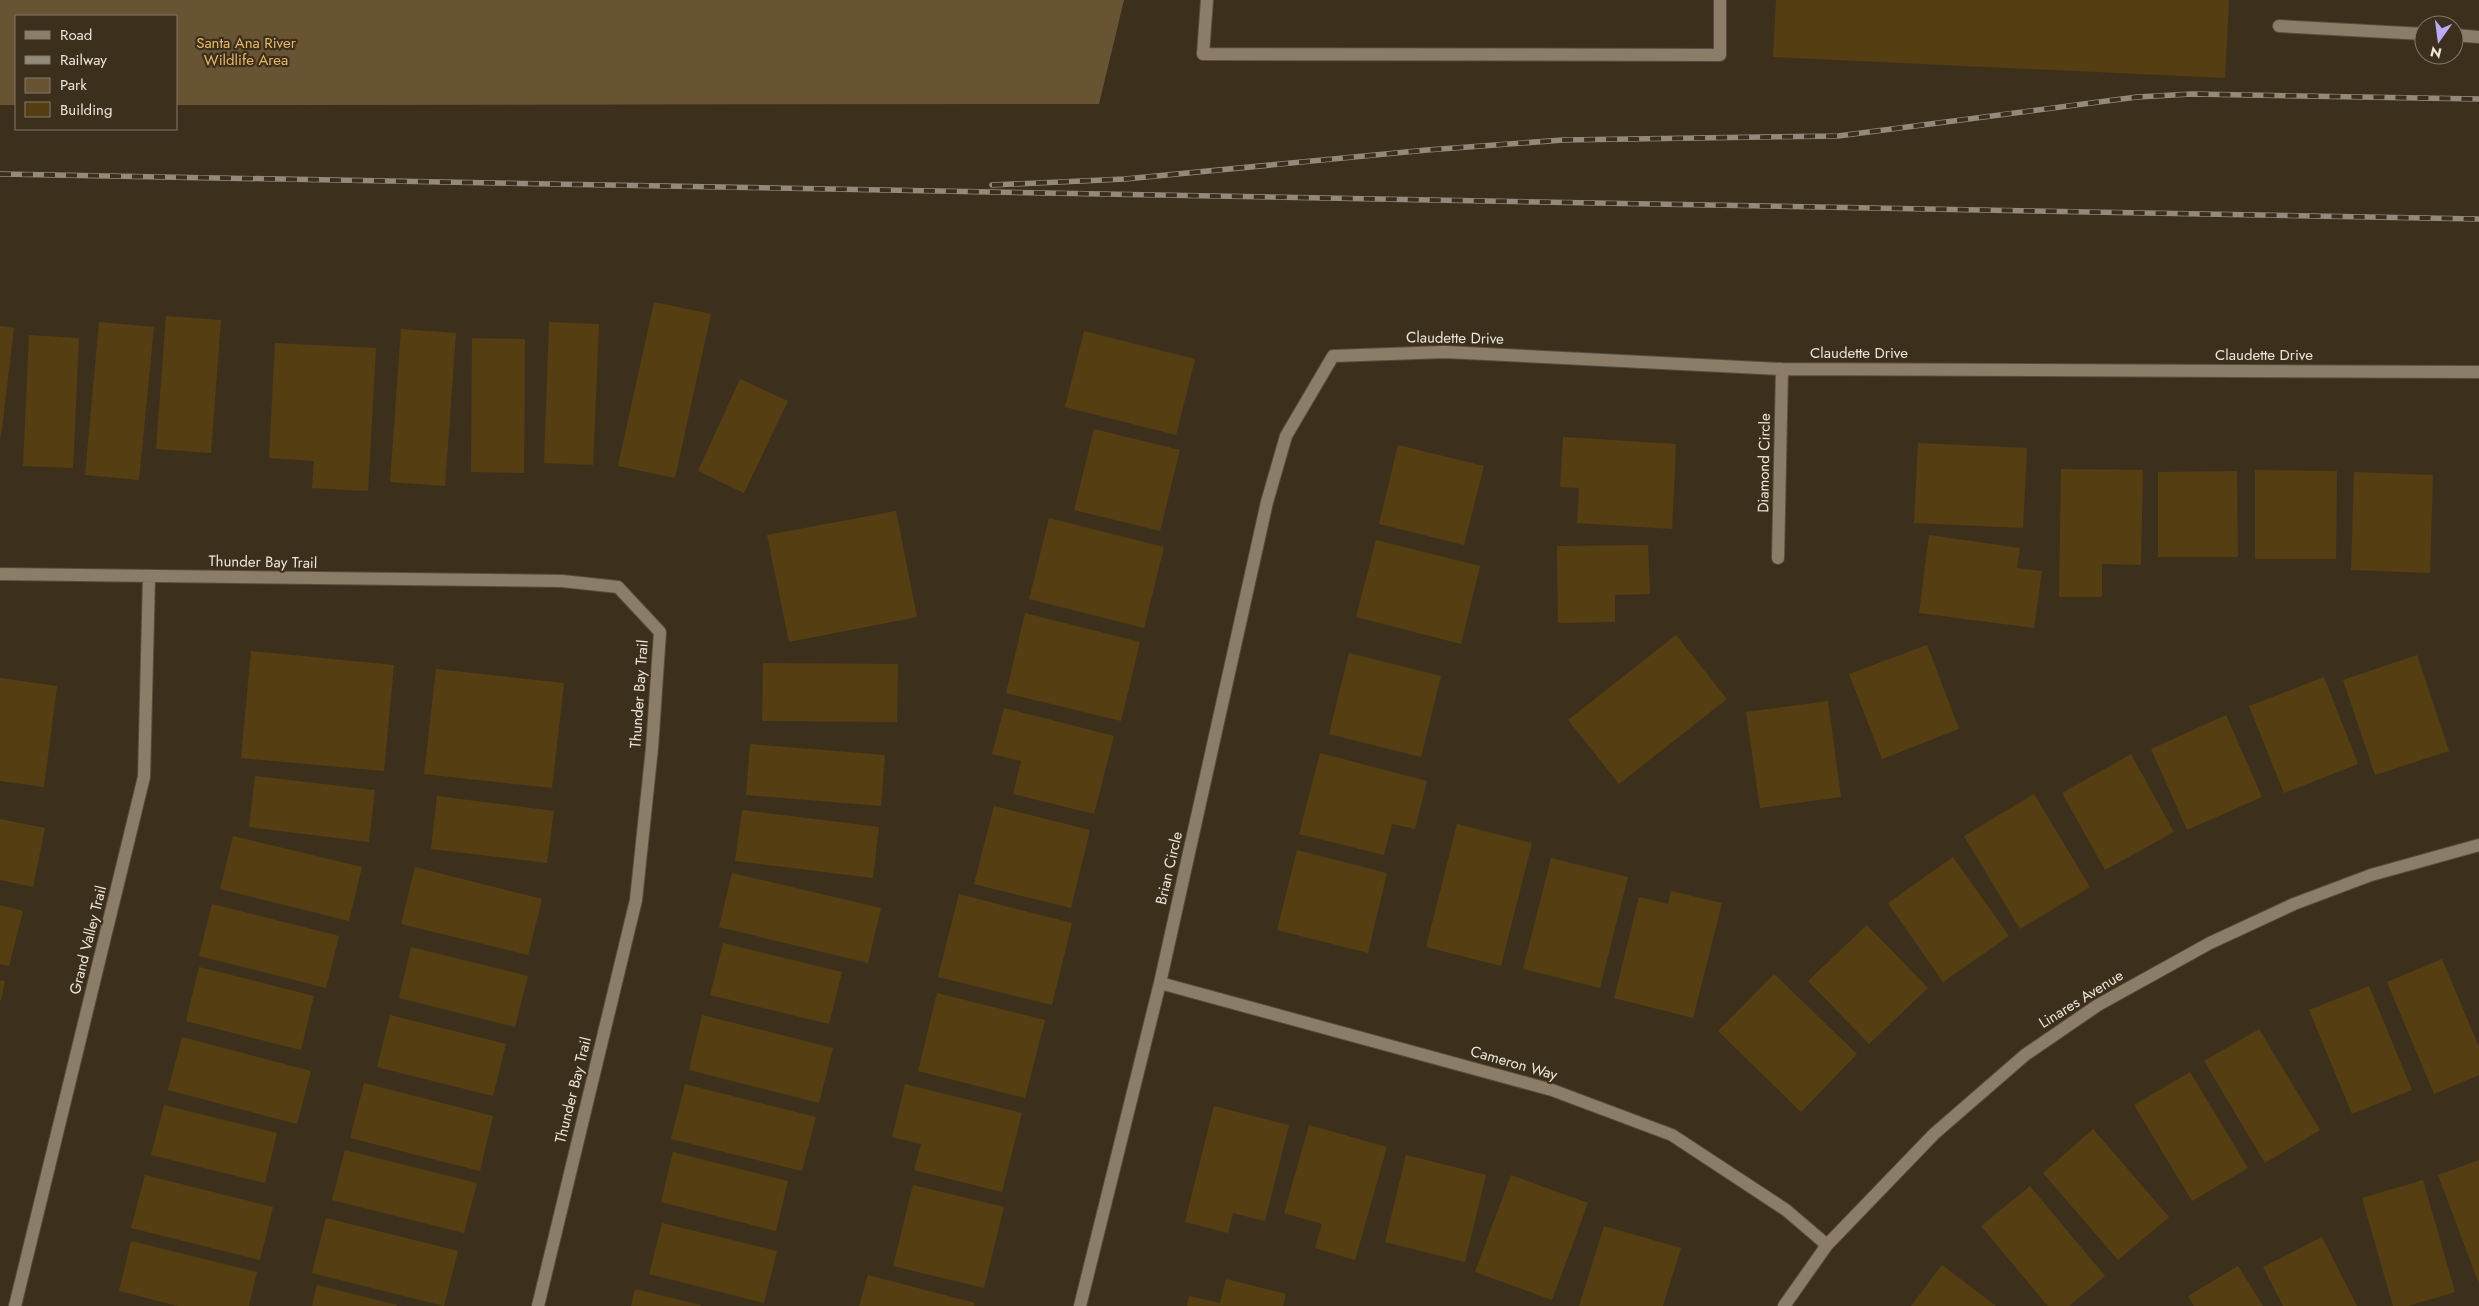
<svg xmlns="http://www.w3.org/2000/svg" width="2479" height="1306" viewBox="0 0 2479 1306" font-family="Jost,sans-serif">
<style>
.green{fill:#685333}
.building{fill:#563e13}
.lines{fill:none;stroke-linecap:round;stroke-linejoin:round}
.minor-casing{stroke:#584d3d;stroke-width:14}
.minor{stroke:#8b7d68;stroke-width:12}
.rail-casing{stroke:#948a7b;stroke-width:5.5}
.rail{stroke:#3c301d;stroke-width:4;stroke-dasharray:11;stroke-linecap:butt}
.labels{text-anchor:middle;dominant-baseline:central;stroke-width:4.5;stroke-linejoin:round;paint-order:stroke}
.park-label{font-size:15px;fill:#eab868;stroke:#3c301d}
.street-label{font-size:15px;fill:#ede5da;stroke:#3c301d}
</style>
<rect width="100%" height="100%" fill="#3c301d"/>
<path class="green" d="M0,0H1124L1099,104L176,105V16H16V105H0Z"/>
<path class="building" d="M1776,0H2229L2225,78L1773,57Z
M654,302L711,314L675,478L618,466Z
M166,316L221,320L211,453L156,449Z
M99,322L154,327L139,480L85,475Z
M549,322L599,324L593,465L544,463Z
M0,326L14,328L1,437H0Z
M401,329L456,333L445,486L390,482Z
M1084,331L1195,359L1176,435L1065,407Z
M29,335L79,338L73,468L23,466Z
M472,338L525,339L524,473L471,472Z
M275,343L376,348L368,491L312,488L314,461L269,458Z
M740,379L788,401L744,493L698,471Z
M1094,429L1180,450L1160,531L1074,510Z
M1563,437L1676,444L1672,529L1577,523L1579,488L1560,487Z
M1918,443L2027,448L2023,528L1914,523Z
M1398,445L1484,466L1464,545L1379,524Z
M2061,469L2143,470L2141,565L2102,564V597H2059Z
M2255,470L2337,471L2336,559H2255Z
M2237,471L2238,557H2158V472Z
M2354,472L2433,475L2430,573L2351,570Z
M896,511L917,617L789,642L767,535Z
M1049,518L1164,547L1144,628L1029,599Z
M1929,535L2020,548L2017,568L2042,571L2034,628L1919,613Z
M1376,540L1480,566L1461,644L1356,617Z
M1648,545L1650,594L1615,595V622L1558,623L1557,546Z
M1025,613L1140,642L1121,721L1006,693Z
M1676,635L1727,699L1619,784L1568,720Z
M1927,645L1959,729L1882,759L1849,674Z
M251,651L394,665L384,771L241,758Z
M1349,653L1441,676L1421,757L1329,734Z
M2417,655L2449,751L2375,775L2343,680Z
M763,663L898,664L897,722L762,721Z
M436,669L564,683L552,788L424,774Z
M2324,677L2358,764L2284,793L2249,706Z
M0,678L57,686L44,787L0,781Z
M1828,701L1841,797L1760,808L1746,712Z
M1004,708L1114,736L1094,814L1013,794L1021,761L992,754Z
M2226,715L2262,797L2187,830L2151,749Z
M750,744L885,755L881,806L746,795Z
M1320,753L1427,781L1415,829L1392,824L1384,855L1299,834Z
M2131,754L2174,832L2105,870L2062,793Z
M255,776L375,790L369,842L249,827Z
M2034,794L2090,887L2020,929L1964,836Z
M437,796L554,811L547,863L431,849Z
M994,806L1090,830L1071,908L974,884Z
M742,810L879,827L873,878L735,861Z
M0,819L45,828L33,887L0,880Z
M1457,824L1532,843L1501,966L1426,947Z
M233,836L362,867L349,921L220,889Z
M1297,850L1387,873L1368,953L1277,930Z
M1953,857L2009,936L1943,982L1888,903Z
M1551,858L1628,877L1600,988L1523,969Z
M415,867L542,899L528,955L401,924Z
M732,873L881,908L868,963L719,927Z
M1671,891L1722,903L1693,1018L1614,998L1639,897L1668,904Z
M959,894L1072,923L1052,1005L938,977Z
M212,904L339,936L326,988L199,956Z
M0,905L23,911L9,966L0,964Z
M1867,925L1928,988L1869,1044L1808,981Z
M723,943L842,972L829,1024L710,995Z
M411,947L528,976L515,1027L399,998Z
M2442,959L2479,1047V1075L2434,1094L2387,982Z
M199,967L314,996L301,1050L186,1021Z
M1774,974L1857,1054L1801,1112L1718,1031Z
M0,980L5,981L1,1000H0Z
M2369,986L2412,1090L2352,1114L2309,1010Z
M937,993L1045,1020L1025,1098L918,1071Z
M390,1015L506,1044L493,1096L377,1067Z
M702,1015L833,1048L819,1103L689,1070Z
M2259,1029L2320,1130L2265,1163L2204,1061Z
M182,1037L311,1071L297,1124L168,1090Z
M2190,1072L2248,1168L2192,1201L2134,1105Z
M364,1083L493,1116L480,1171L350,1138Z
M685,1084L816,1117L802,1171L671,1139Z
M905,1084L1022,1113L1002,1192L914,1170L921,1144L892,1137Z
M164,1105L277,1133L265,1183L151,1155Z
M1214,1106L1289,1125L1265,1221L1233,1213L1228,1233L1185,1222Z
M1309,1125L1387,1147L1355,1260L1315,1248L1322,1224L1284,1213Z
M2093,1129L2169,1217L2118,1260L2043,1173Z
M345,1150L477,1183L464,1233L332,1200Z
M673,1152L788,1181L776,1231L661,1202Z
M1406,1155L1486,1175L1465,1262L1385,1242Z
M2479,1160V1284L2438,1175Z
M145,1175L273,1207L260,1260L131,1228Z
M1511,1175L1588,1203L1552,1300L1475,1272Z
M2423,1180L2455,1292L2408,1306H2393L2362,1198Z
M913,1185L1004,1207L984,1288L893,1266Z
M2030,1186L2105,1276L2069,1306H2048L1981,1226Z
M326,1218L458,1251L444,1306L312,1273Z
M662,1223L777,1251L764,1303L649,1274Z
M1604,1226L1681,1248L1663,1306H1579Z
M2322,1237L2357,1306H2283L2263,1267Z
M131,1241L257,1272L249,1306H178L119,1291Z
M1942,1265L1996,1306H1911Z
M2238,1266L2263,1306H2194L2188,1296Z
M868,1275L975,1303L974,1306H859Z
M1226,1279L1286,1294L1283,1306H1187L1189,1296L1220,1303Z
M317,1285L397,1305V1306H312Z
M635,1289L701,1305V1306H631Z"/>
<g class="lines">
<g class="minor-casing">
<path id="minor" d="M1207,0L1203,54L1720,55V0
M2279,26L2424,34
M2454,35L2479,37
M1778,558L1782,369
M0,574L562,581L618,587L660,632L652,748L636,900L538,1306
M1160,983L1552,1090L1672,1135L1786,1210L1827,1245
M15,1306L144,777L149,577
M1080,1306L1160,983L1267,502L1286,436L1333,356L1445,352L1782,369L2479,372
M1784,1306L1827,1245L1934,1134L2025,1055L2098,1005L2210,943L2294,904L2371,875L2479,845"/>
</g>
<use href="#minor" class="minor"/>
<g class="rail-casing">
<path id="rail" d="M0,174L2479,219
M992,185L1125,179L1427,150L1563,140L1838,136L2137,97L2192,94L2479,99"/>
</g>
<use href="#rail" class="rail"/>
</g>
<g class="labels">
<g class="park-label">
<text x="246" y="43">Santa Ana River<tspan x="246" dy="17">Wildlife Area</tspan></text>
</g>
<g class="street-label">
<text transform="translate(1455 338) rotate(1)">Claudette Drive</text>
<text x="1859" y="353">Claudette Drive</text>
<text x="2264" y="355">Claudette Drive</text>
<text transform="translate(1764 463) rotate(-89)">Diamond Circle</text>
<text transform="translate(263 562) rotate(1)">Thunder Bay Trail</text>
<text transform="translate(639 694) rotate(-86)">Thunder Bay Trail</text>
<text transform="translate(1169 868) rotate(-77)">Brian Circle</text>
<text transform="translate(88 940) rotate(-76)">Grand Valley Trail</text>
<text transform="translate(2081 999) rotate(-32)">Linares Avenue</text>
<text transform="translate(1514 1063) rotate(16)">Cameron Way</text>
<text transform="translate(573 1090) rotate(-76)">Thunder Bay Trail</text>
</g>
</g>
<rect x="15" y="15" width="162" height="115" fill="#3c301d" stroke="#837869"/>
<rect x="25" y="31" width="25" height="8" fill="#8b7d68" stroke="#837869"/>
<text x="60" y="40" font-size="15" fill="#ede5da">Road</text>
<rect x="25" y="56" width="25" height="8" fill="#948a7b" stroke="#837869"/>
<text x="60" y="65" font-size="15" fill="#ede5da">Railway</text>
<rect x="25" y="78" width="25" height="15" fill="#685333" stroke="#837869"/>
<text x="60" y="90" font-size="15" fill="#ede5da">Park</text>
<rect x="25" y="102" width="25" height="15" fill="#563e13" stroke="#837869"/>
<text x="60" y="115" font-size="15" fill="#ede5da">Building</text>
<g transform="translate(2439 40) rotate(194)"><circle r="24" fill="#3c301d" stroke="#837869"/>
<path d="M0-4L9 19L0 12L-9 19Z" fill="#baaaf7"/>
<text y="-8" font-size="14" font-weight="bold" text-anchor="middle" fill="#ede5da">N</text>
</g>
</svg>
